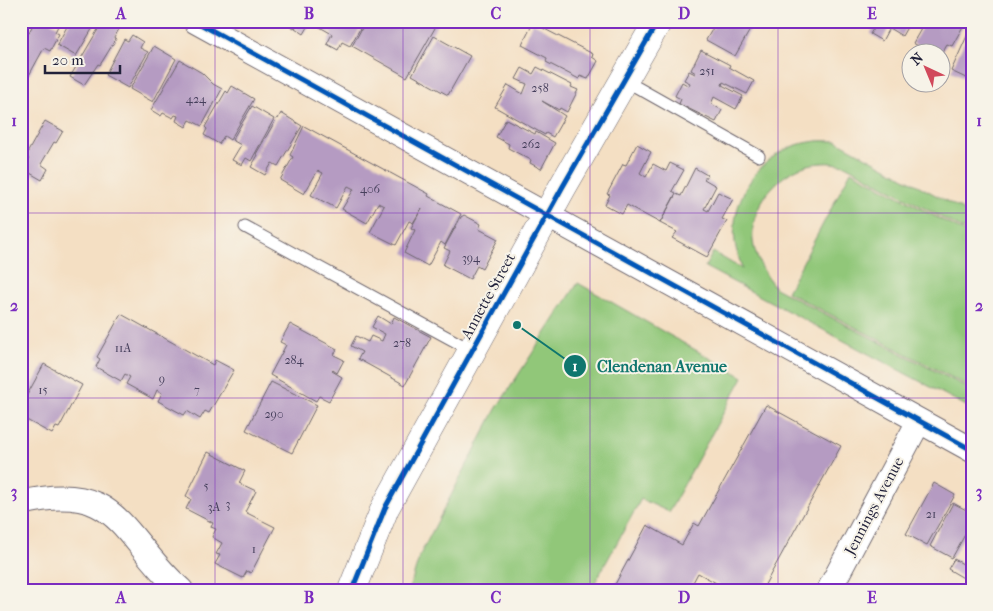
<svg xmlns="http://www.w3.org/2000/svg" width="993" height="611" viewBox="0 0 993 611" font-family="'IM FELL French Canon',serif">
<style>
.green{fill:#91c779;stroke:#5a745a}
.building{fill:#b59bc2}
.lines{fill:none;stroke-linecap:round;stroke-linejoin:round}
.service-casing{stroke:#6c646b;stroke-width:13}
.minor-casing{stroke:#6c646b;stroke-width:26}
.tertiary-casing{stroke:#6c646b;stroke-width:29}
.service{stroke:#fff;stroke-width:11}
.minor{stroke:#fff;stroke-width:24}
.tertiary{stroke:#fff;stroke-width:28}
.cycleway-casing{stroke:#f7f3e8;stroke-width:8}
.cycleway{stroke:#0057b8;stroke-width:5}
.grid{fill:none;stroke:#7b2cbf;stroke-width:1;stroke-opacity:0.55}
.labels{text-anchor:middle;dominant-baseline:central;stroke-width:4;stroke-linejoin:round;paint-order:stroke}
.number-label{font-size:12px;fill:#47405d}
.street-label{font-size:15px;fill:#22223b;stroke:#f7f3e8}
.leader{fill:none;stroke:#0f766e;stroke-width:2}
.callout-dot{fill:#0f766e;stroke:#f7f3e8;stroke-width:2}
.mark-label{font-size:15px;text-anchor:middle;font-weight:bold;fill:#fff}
.callout-label{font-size:16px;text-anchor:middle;font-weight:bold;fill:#0f766e;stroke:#f7f3e8;stroke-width:4;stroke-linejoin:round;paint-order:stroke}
.neatline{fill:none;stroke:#7b2cbf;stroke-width:2}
.grid-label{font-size:16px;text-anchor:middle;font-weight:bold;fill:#7b2cbf}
</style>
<rect width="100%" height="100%" fill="#f7f3e8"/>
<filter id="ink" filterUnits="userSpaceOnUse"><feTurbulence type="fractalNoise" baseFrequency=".02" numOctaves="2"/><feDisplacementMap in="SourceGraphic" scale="10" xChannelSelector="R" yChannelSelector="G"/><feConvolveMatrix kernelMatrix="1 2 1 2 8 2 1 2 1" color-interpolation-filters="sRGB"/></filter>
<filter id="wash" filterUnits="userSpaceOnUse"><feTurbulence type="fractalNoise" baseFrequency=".0096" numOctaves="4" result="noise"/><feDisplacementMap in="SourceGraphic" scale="20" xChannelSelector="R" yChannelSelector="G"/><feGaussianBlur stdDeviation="1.12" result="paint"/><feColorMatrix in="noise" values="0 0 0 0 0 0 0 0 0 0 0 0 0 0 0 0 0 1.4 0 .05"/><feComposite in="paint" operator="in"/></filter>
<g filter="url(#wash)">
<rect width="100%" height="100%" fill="#f4dfc3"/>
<path class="green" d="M837,141L972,215V234L845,165C838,164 829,162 822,163C782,164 745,207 754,247C758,263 766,275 775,288L972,390V409L705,267L713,252L742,269C740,260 736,251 735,243C729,197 763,148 810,142C818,140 828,141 837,141Z
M851,171L972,236V388L787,292Z
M578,283L743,377L669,512L641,499L591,590H409L420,555L496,409Z"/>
<g id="blocks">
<path class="building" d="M35,21L40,24L41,21H49L58,26L55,32L59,34L50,51L44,48L21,90V47Z
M70,21H97L76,56L57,45Z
M103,21L119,29L114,38L116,39L100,65L98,64L84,85L70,77Z
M282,21H297L294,28Z
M299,21H362L359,26L361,27L350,46L342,42L338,50L327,44L332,34L311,22L304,34L295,28Z
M366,21H439L407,77L352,46Z
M717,21L754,23L735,56L706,40Z
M878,21H917L915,25L910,22L902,36L889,28L882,41L870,34Z
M920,21H966L952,46L947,44L940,56V52H926L927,51L913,43L921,29L917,27Z
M533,23L593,54L592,57L598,61L588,79L580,76L579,79L546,62L547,58L522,45Z
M972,25V71H970L966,78L951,71Z
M132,35L143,42L140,48L148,52L128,88L105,75L124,39L128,41Z
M434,36L470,56L448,95L412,75Z
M154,46L176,59L153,102L130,89Z
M701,50L730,65L729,67L754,81L747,94L723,82L722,85L743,96L736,109L714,97L711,104L722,110L716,122L679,104L681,99L675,96L682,82L689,86L690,83L684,80L689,71L695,74L696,73L691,70Z
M180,60L202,73L213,84L222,89L202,126L190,120L186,127L176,121L178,116L175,115L173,118L163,113L161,116L151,110Z
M537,67L572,85L571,87L578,90L567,112L560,108L559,110L542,101L565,116L553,137L546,133L545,135L495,107L508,85L523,94L527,84L516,79L522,68L533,74Z
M232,86L254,99L230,140L224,136L219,144L204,135L207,129L205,127L226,91L228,93Z
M252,106L274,119L251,161L246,158L242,165L232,160L241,145L232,140Z
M281,113L302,126L278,166L272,163L265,175L251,167L258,155L256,154L277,118L278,119Z
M506,119L535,134L536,132L555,143L541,169L530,163L531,160L508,148L509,144L496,137Z
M45,121L63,131L56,143L54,142L41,164L48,169L42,180L23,169L29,159L25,157Z
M304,126L429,194L428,196L461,214L445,245L441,242L428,266L404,253L415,230L411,228L422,208L413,223L409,221L396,245L370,232L384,206L378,203L367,223L342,209L354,189L348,186L336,208L311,195L323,173L319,171L318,170L304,194L280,180L293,157L290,155Z
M637,144L651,152L640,173L646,177L653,164L666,171L670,163L684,170L672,191L676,193L660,223L627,205L622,214L605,205L610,195L607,194L623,164L626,165Z
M695,168L707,175L704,179L716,186L704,209L708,211L718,192L733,199L722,219L727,221L707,257L672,238L677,232L660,223L676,194L681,196Z
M464,215L481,224L479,229L498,239L482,269L477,266L470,279L443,265L450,251L444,248L461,217Z
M121,314L213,365L215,360L234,370L209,413L205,411L200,419L187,411L184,415L158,401L162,393L157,390L153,399L126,384L130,377L125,374L121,381L96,367L100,359L97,357Z
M378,316L391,324L394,317L431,337L405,385L358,359L362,352L351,346L356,336L368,342L371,336L382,341L385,334L372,327Z
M290,324L337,349L334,355L344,360L337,373L333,370L332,371L342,377L329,401L319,396L316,401L270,375L286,345L280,342Z
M44,364L82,385L59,428L56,427L52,434L21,417V406Z
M271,382L317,405L292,453L246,430Z
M766,405L841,446L762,590H729L698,573L689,590H612L647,525L682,545L694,523L699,526Z
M208,452L245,471L239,483L256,491L245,512L275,527L251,573L247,571L243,578L215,564L220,555L216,554L222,543L212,537L216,529L211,527L213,523L186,509L191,499L186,496Z
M934,483L955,495L927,545L906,534Z
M953,503L972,513V522L952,558L930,546Z
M972,549V583L948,569L954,559L963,564Z"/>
</g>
</g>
<g filter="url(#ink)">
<use href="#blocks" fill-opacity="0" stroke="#6c646b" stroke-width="1"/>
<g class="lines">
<g class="service-casing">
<path id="service" d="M624,80L759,156
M245,227L471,350"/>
</g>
<g class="minor-casing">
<path id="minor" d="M195,21L972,450
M21,503C120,479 120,536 181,590
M829,590L919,421"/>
</g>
<g class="tertiary-casing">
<path id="tertiary" d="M352,590L385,508L562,188L658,21"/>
</g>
<use href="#service" class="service"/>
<use href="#minor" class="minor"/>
<use href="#tertiary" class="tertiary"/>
<g class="cycleway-casing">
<path id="cycleway" d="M195,21L972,450
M352,590L385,508L562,188L658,21"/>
</g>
<use href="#cycleway" class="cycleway"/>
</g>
</g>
<path class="grid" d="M215,21V590M403,21V590M590,21V590M778,21V590M21,213H972M21,398H972"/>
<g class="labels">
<g class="number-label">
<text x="707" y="71">251</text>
<text x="540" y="88">258</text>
<text x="196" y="99">424</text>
<text x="531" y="144">262</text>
<text x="370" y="189">406</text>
<text x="471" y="258">394</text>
<text x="402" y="343">278</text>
<text x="123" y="348">11A</text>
<text x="294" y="360">284</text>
<text x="162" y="379">9</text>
<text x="43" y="390">15</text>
<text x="197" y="390">7</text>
<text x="274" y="414">290</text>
<text x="206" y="486">5</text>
<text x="228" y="504">3</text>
<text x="214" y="507">3A</text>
<text x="931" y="514">21</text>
<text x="254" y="549">1</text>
</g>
<g class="street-label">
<text transform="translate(488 296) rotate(-61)">Annette Street</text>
<text transform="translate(874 506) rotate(-62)">Jennings Avenue</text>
</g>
</g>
<path class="leader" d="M517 325L575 366"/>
<g class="callout-dot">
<circle cx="517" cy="325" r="5"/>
<circle cx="575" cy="366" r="12"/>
</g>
<g class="mark-label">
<text x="575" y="371">1</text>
</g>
<g class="callout-label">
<text x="662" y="372">Clendenan Avenue</text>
</g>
<rect width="993" height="611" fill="none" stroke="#f7f3e8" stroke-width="55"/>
<g transform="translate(926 68) rotate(316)"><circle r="24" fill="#f7f3e8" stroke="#a29fa3"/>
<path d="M0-4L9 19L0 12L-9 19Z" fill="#d1495b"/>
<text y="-8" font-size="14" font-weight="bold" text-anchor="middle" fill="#22223b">N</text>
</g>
<path d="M45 65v8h75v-8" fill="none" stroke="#22223b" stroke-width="2.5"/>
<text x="52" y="65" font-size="15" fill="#22223b" stroke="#f7f3e8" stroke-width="4" paint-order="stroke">20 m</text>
<rect x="28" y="28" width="938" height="556" class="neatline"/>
<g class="grid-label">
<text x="121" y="19">A</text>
<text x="309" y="19">B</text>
<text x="496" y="19">C</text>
<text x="684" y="19">D</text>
<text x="872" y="19">E</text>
<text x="14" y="126">1</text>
<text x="979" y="126">1</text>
<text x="14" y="311">2</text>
<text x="979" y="311">2</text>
<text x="14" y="497">3</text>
<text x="979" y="497">3</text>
<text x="121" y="603">A</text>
<text x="309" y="603">B</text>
<text x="496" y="603">C</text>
<text x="684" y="603">D</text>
<text x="872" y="603">E</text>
</g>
</svg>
